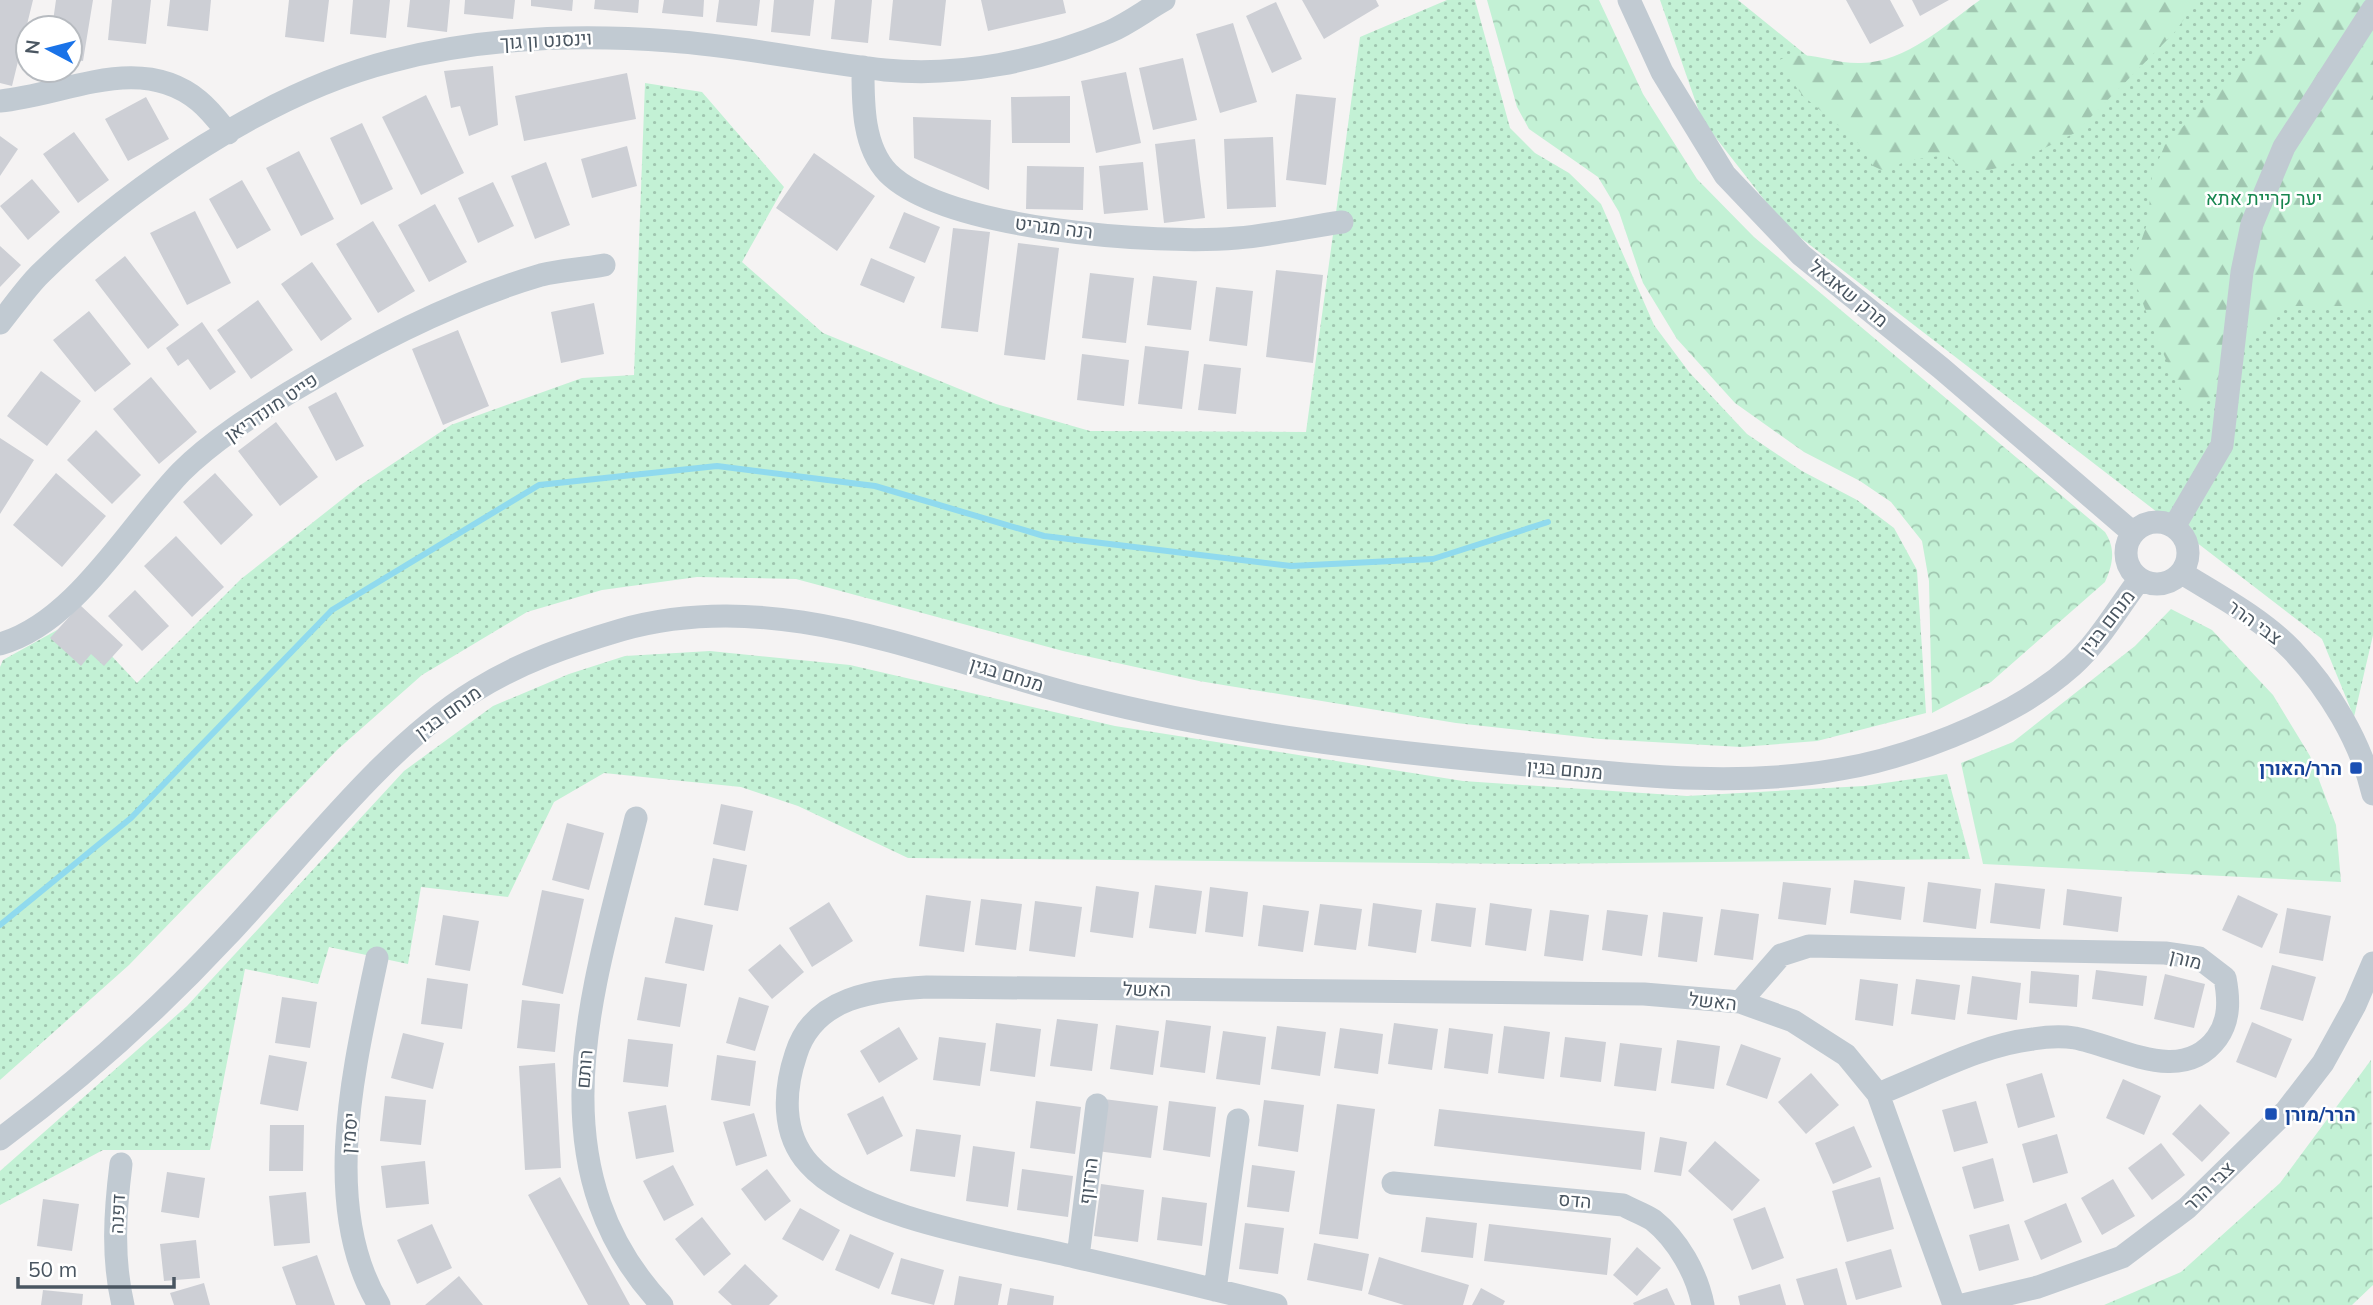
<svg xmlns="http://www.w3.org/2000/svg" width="2373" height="1305" viewBox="0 0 2373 1305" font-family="Mulish,Heebo,sans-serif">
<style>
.grass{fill:url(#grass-dots)}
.forest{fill:url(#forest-firs)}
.park{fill:url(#park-crowns)}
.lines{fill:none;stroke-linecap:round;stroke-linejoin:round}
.stream{stroke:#90daee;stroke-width:6}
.building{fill:#cdcfd5}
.minor{stroke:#c1cad2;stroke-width:23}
.transit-dot{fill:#1a4fb4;stroke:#fff;stroke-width:2.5}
.labels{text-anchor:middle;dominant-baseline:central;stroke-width:5;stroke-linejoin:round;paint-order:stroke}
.street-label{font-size:19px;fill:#4a5661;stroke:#fff}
.park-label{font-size:19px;fill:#17864f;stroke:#fff}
.transit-label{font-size:19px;font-weight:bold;fill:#164399;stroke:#fff;text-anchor:end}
</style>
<defs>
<pattern id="grass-dots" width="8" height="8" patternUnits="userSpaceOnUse" patternTransform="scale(1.75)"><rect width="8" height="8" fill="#c3f1d5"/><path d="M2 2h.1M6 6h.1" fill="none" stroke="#a0c6b0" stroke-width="1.8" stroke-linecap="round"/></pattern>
<pattern id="forest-firs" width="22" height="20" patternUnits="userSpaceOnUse" patternTransform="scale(1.75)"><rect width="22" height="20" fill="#c3f1d5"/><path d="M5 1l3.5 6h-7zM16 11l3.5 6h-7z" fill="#a0c6b0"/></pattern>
<pattern id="park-crowns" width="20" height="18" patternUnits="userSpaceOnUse" patternTransform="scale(1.75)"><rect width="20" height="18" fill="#c3f1d5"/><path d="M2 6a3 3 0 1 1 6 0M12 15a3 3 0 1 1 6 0" fill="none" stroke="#a0c6b0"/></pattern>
</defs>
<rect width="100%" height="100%" fill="#f5f3f3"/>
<path class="grass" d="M1447,0H1475L1510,128L1535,153L1569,173L1601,204L1654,325L1689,372L1747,434L1802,471L1857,500L1894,528L1917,570L1926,713L1817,741L1741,747L1600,739L1456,723L1199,681L1063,651L796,579L697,577L602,590L527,612L422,675L337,750L129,965L0,1080V667L3,660L77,619L137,683L241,579L359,486L451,425L582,378L634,375L645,83L702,92L784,187L742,262L823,333L996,404L1090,431L1306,432L1360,37Z
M1660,0H1738L1811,59L1920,83L2158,0H2373V635L2354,717L2322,639L1784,225L1702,120Z
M710,651L850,665L1115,726L1463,781L1687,796L1864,786L1947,774L1970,859L1536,864L908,858L798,806L741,787L604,773L554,802L508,897L421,887L408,964L329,947L318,984L245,969L210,1150H103L0,1205V1171L187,1006L404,771L493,706L569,674L625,656Z"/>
<path class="forest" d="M1980,0H2198L2174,33L2075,133L2010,165L1980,172L1955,163L1947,155L1904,161L1888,173L1873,166L1856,140L1803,96L1776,61C1810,47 1828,64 1861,63C1907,62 1945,25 1980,0Z
M2305,0H2373V303L2365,306H2282L2250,338L2235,373L2195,414C2166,366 2145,314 2128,259L2136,256L2148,221L2152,175L2165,145Z"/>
<path class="park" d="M1487,0H1599L1643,94L1697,179L1754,237L2105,532C2116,549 2113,564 2105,582L1991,682L1932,713L1929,581L1922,541L1891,502L1860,481L1804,452L1735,403L1677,339L1643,283L1619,212L1598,177L1529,129L1517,107Z
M2171,609L2212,630L2273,695L2310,756L2336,825L2341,882L1983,864L1961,763L2013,742L2135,646Z
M2371,1060L2373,1285L2352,1305H2104L2181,1272L2280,1183Z"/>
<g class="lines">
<path class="stream" d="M0,925L131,818L332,610L539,485L717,466L875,486L1044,536L1291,566L1433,559L1548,522"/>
</g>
<path class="building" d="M0,0H33L12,86L0,83Z
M56,0H93L83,61L70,59V28H52Z
M112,0H151L146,44L108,40Z
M170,0H211L208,31L167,26Z
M289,0H329L324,42L285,37Z
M353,0H390L386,38L350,34Z
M410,0H450L447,32L407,27Z
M465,0H515L513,19L464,14Z
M531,0H573L572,11L531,6Z
M595,0H639L638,13L594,9Z
M664,0H704L703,17L662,13Z
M719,0H760L757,26L716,22Z
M774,0H814L810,36L771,32Z
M835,0H872L868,43L831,39Z
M893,0H946L941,46L889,40Z
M981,0H1063L1066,13L988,31Z
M1302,0H1376L1379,6L1324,39Z
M1846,0H1890L1904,26L1870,44Z
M1912,0H1949L1920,16Z
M1276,2L1302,59L1272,73L1246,16Z
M1233,23L1257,102L1220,113L1196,34Z
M1183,58L1197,120L1153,130L1139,68Z
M493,66L498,125L469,136L460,106L451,108L444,71Z
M1126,72L1141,143L1096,153L1081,81Z
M627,73L636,119L524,141L515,96Z
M1296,94L1336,98L1326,185L1286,180Z
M426,95L464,173L421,195L382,117Z
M1070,96V143H1012L1011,97Z
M146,97L169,139L128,161L105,119Z
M913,117L991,120L989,190L914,158Z
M362,123L393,189L361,205L330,138Z
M74,132L109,180L78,203L43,154Z
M0,136L18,149L0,176Z
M1273,137L1276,207L1227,209L1224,139Z
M1195,139L1205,218L1164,223L1155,144Z
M627,146L637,186L592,198L581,159Z
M299,151L334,219L301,236L266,168Z
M814,153L875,196L837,251L776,208Z
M546,162L570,225L535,239L511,176Z
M1143,162L1148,210L1104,214L1099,166Z
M1027,166L1084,167L1083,210L1026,209Z
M32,179L60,212L28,240L0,206Z
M242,180L271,230L237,249L209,199Z
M493,182L514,226L478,243L458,198Z
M435,204L467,262L429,282L398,225Z
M195,211L231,283L187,305L150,233Z
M904,212L940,227L925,263L889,248Z
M373,221L415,291L378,313L336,244Z
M953,228L990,232L978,332L941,328Z
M1018,243L1059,248L1045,360L1004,355Z
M0,246L21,265L0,287Z
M125,256L179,325L148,349L95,280Z
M871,258L915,277L904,303L860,285Z
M312,262L352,319L321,341L281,284Z
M1276,270L1323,275L1313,363L1266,357Z
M1090,273L1134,278L1126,343L1082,338Z
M1153,276L1197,281L1191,330L1147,325Z
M1216,287L1253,291L1247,346L1209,341Z
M258,300L293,350L251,379L217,330Z
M594,303L604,354L561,363L551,312Z
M89,311L131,364L95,392L53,340Z
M202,322L236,372L210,390L188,359L178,366L166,348Z
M458,330L489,406L443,425L412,349Z
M1145,346L1189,351L1182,409L1138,404Z
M1082,354L1129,360L1124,406L1077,400Z
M1204,364L1241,368L1236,414L1198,410Z
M41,371L81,401L47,446L7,416Z
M151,377L197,432L159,464L113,409Z
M336,392L364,446L336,461L308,407Z
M276,422L318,477L280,506L238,451Z
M96,430L141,475L112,504L67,460Z
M0,438L34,460L0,514Z
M56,473L106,516L62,567L13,525Z
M215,473L253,515L221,545L183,502Z
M176,536L224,587L192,617L144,566Z
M135,590L169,626L142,651L108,616Z
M80,605L123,645L104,666L91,654L81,666L50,638Z
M721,804L753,811L745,851L713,844Z
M567,823L604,833L589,890L552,880Z
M713,858L747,865L738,911L704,905Z
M1854,880L1905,887L1901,920L1850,913Z
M1783,882L1831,888L1826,925L1778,919Z
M1928,882L1981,889L1976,929L1923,922Z
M1995,883L2045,889L2040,929L1990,923Z
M1155,885L1202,891L1196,934L1149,928Z
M1096,886L1139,892L1133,938L1090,932Z
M1210,887L1248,892L1243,937L1205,932Z
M2067,889L2122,897L2118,932L2063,925Z
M542,890L584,899L563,994L522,985Z
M926,895L971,901L964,952L919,946Z
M2238,895L2278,914L2262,948L2222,930Z
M981,899L1022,904L1016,950L975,945Z
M1035,901L1082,907L1075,957L1029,951Z
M829,902L853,941L812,967L789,928Z
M1373,903L1422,910L1416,953L1368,946Z
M1436,903L1476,908L1471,947L1431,941Z
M1490,903L1532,909L1526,951L1485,945Z
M1320,904L1362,909L1356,950L1314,945Z
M1263,905L1309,911L1303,952L1258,946Z
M2287,908L2331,916L2323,961L2279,953Z
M1721,909L1759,914L1753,960L1714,955Z
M1550,910L1589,915L1583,961L1544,956Z
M1607,910L1648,915L1642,956L1602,950Z
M1663,912L1703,917L1697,962L1658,957Z
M443,915L479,921L470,971L435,965Z
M675,917L713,925L704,971L665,963Z
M780,944L804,972L772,999L748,970Z
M2272,965L2316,977L2303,1021L2260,1009Z
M2096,970L2147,976L2143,1006L2092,999Z
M2031,971L2079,975L2077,1007L2029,1003Z
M2165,974L2205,984L2194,1028L2154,1019Z
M1972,976L2021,983L2017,1020L1967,1014Z
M645,977L687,984L680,1027L637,1020Z
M427,978L468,984L462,1029L421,1024Z
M1860,979L1898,984L1893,1026L1855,1020Z
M1916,979L1960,985L1955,1020L1911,1014Z
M282,997L317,1002L310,1048L275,1043Z
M739,997L769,1006L755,1051L726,1043Z
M522,1000L560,1004L555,1052L517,1048Z
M1057,1019L1098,1024L1092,1071L1050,1066Z
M1166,1020L1211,1026L1205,1073L1160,1067Z
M2252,1022L2292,1039L2276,1078L2236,1062Z
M996,1023L1041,1029L1035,1077L990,1071Z
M1394,1023L1438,1029L1432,1070L1388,1064Z
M1116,1025L1159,1031L1153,1075L1110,1069Z
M1277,1026L1326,1032L1320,1076L1271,1069Z
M1504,1026L1550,1032L1544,1079L1498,1073Z
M899,1027L918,1059L879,1083L860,1051Z
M1340,1028L1383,1034L1378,1074L1334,1068Z
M1449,1028L1493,1034L1488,1074L1444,1068Z
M1223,1031L1266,1037L1260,1085L1216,1079Z
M403,1033L444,1043L433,1089L391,1078Z
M939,1037L986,1043L980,1086L933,1080Z
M1565,1037L1606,1042L1601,1082L1560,1077Z
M628,1039L673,1044L668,1087L623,1082Z
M1677,1040L1720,1046L1714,1089L1671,1083Z
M1620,1043L1662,1048L1656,1091L1614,1086Z
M1741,1044L1781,1058L1767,1099L1726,1085Z
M269,1055L307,1062L298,1111L260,1104Z
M717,1055L756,1061L750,1106L711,1100Z
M555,1063L561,1168L525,1170L519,1066Z
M1811,1073L1839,1105L1806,1134L1778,1102Z
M2042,1073L2055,1117L2018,1128L2006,1084Z
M2123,1079L2161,1096L2144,1135L2106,1118Z
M385,1096L426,1100L421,1145L380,1141Z
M883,1096L903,1136L867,1155L847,1114Z
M1104,1099L1158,1106L1151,1158L1097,1151Z
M1264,1100L1304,1105L1298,1152L1258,1146Z
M1036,1101L1081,1107L1075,1154L1030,1148Z
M1169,1101L1216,1107L1210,1157L1163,1150Z
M1976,1101L1988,1143L1954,1152L1942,1110Z
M1337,1104L1375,1109L1358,1239L1319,1234Z
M2200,1104L2230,1133L2202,1162L2172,1134Z
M666,1105L674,1152L636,1159L628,1112Z
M1439,1109L1645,1132L1641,1170L1434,1146Z
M754,1113L767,1156L736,1166L723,1122Z
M270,1125H304L303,1171H269Z
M1854,1126L1872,1167L1833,1184L1815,1143Z
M916,1129L961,1135L955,1177L910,1171Z
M2057,1134L2068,1173L2033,1183L2022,1144Z
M1660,1137L1687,1142L1681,1176L1654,1172Z
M1715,1141L1760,1180L1732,1211L1688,1171Z
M2161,1143L2185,1175L2152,1200L2128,1168Z
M973,1146L1015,1152L1008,1207L966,1201Z
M1993,1158L2004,1201L1974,1209L1962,1167Z
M425,1161L429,1204L386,1208L381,1166Z
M673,1165L694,1205L664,1221L643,1181Z
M1252,1165L1295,1171L1289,1212L1247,1207Z
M767,1169L791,1201L765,1221L741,1189Z
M1022,1169L1073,1176L1068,1217L1017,1210Z
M167,1172L205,1178L199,1218L161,1212Z
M560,1177L630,1305H588L528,1195Z
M1880,1177L1894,1229L1847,1242L1832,1191Z
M2113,1179L2135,1216L2102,1235L2081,1198Z
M1101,1184L1144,1190L1138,1242L1094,1236Z
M306,1192L310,1243L274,1246L269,1196Z
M1162,1197L1207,1203L1202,1246L1157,1240Z
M43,1199L79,1204L72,1251L37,1246Z
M2066,1203L2082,1242L2041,1260L2024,1221Z
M1765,1207L1784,1258L1752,1270L1733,1219Z
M800,1208L840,1230L823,1261L782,1239Z
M702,1217L731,1254L704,1276L675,1239Z
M1426,1217L1477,1223L1473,1258L1421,1252Z
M1245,1223L1284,1228L1278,1274L1239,1269Z
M432,1224L452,1268L417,1284L397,1240Z
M1489,1224L1611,1238L1607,1275L1484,1261Z
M2009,1224L2019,1260L1979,1271L1969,1235Z
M850,1234L894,1253L879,1289L835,1270Z
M196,1240L200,1278L164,1281L160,1244Z
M1314,1243L1369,1254L1362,1291L1307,1280Z
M1637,1247L1661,1268L1637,1296L1613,1275Z
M1891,1249L1902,1287L1856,1300L1845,1262Z
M317,1255L335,1305H296L282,1267Z
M1379,1257L1469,1285L1463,1305H1404L1368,1294Z
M901,1258L944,1270L934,1305L891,1294Z
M745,1264L778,1296L769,1305H732L718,1292Z
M1837,1268L1847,1305H1804L1796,1279Z
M459,1276L483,1305H425Z
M959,1276L1002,1284L998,1305H954Z
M204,1283L210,1305H174L170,1293Z
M1780,1284L1786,1305H1740L1738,1296Z
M1010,1288L1054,1296L1053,1305H1007Z
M1481,1288L1505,1301L1503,1305H1472Z
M1667,1288L1675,1305H1634L1633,1303Z
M43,1290L83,1294L82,1305H41Z"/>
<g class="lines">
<path class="minor" d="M1629,0L1662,72L1725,175L1801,255L1941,368L2133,533
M863,67C863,101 862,146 888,173C945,230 1158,245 1237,238C1272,235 1307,227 1342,222
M0,101C65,95 140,52 199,101C210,110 219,122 228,133
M0,323C13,307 26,288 40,274C130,186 269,92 392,61C483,37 577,34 670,41C742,46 813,62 885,70C961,77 1040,61 1109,32C1128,24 1146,10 1164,0
M2126 553a31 31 0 1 1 62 0a31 31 0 1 1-62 0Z
M2174,527L2222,445L2242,272L2252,224L2284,147L2373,9
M2182,573C2219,596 2261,618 2292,650C2329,689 2361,742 2373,794
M0,644C75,623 128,527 181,472C213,440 255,414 292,391C370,344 453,301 541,275C561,270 583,269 604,265
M636,818C595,983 529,1163 662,1305
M377,958C355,1064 319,1206 379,1305
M1740,1002L1781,955L1809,946L2165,953L2199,958L2225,978C2229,999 2230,1020 2217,1038C2182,1086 2121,1047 2075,1038C2062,1036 2045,1037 2033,1039C1980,1045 1927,1075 1878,1094
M0,1139C81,1079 157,1011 226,937C301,858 384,746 476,690C521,662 570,645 621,630C780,585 932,659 1083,697C1228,734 1378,751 1527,765C1631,775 1737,788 1841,769C1896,760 1963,735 2012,708C2032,697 2055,681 2072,666C2098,643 2118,608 2139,580
M121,1164C115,1212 112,1258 123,1305
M1393,1183L1623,1205C1632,1210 1644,1214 1653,1220C1678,1240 1697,1274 1703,1305
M1078,1257L1097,1105
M1215,1290L1238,1120
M1276,1305C1209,1288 1142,1272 1075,1257C1004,1240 857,1219 809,1164C781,1133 784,1090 796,1054C814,996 875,990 927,987L1644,994L1740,1002L1793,1021L1846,1055L1878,1094L1954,1305
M1963,1305L2038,1287L2122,1257L2187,1208L2286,1111L2323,1063L2355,1005L2373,963"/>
</g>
<g class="transit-dot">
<rect x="2349" y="761" width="14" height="14" rx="3.5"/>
<rect x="2264" y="1107" width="14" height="14" rx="3.5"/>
</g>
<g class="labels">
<g class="street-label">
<text transform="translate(546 40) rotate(-3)">וינסנט ון גוך</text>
<text transform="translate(1054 227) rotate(7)">רנה מגריט</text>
<text transform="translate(1849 293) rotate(39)">מרק שאגאל</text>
<text transform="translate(271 407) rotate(-34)">פייט מונדריאן</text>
<text transform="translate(2107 622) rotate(-52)">מנחם בגין</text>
<text transform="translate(2255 622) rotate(36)">צבי הרר</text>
<text transform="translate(1007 674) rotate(17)">מנחם בגין</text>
<text transform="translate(448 712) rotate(-36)">מנחם בגין</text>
<text transform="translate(1565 769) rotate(5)">מנחם בגין</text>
<text transform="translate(2186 959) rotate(14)">מורן</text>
<text transform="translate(1147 989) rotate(1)">האשל</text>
<text transform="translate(1713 1001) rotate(6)">האשל</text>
<text transform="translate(584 1069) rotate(-85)">רותם</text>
<text transform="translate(349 1133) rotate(-86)">יסמין</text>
<text transform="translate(1088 1181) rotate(-83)">הרדוף</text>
<text transform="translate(2209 1186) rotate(-44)">צבי הרר</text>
<text transform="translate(1575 1200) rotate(5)">הדס</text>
<text transform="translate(117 1214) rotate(-87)">דפנה</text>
</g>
<g class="park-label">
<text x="2264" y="198">יער קריית אתא</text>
</g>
<g class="transit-label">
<text x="2342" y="768">הרר/האורן</text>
<text x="2285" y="1114" text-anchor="start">הרר/מורן</text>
</g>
</g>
<g transform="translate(49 49) rotate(277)"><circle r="33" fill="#ffffff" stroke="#b7bbc0" stroke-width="2"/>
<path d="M0-5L12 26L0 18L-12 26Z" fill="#1a73e8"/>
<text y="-10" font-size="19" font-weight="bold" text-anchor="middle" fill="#4a5661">N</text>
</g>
<path d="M18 1277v10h156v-10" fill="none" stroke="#4a5661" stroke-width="3.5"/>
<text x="28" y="1277" font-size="21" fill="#4a5661" stroke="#ffffff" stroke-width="5" paint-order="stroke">50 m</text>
</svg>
